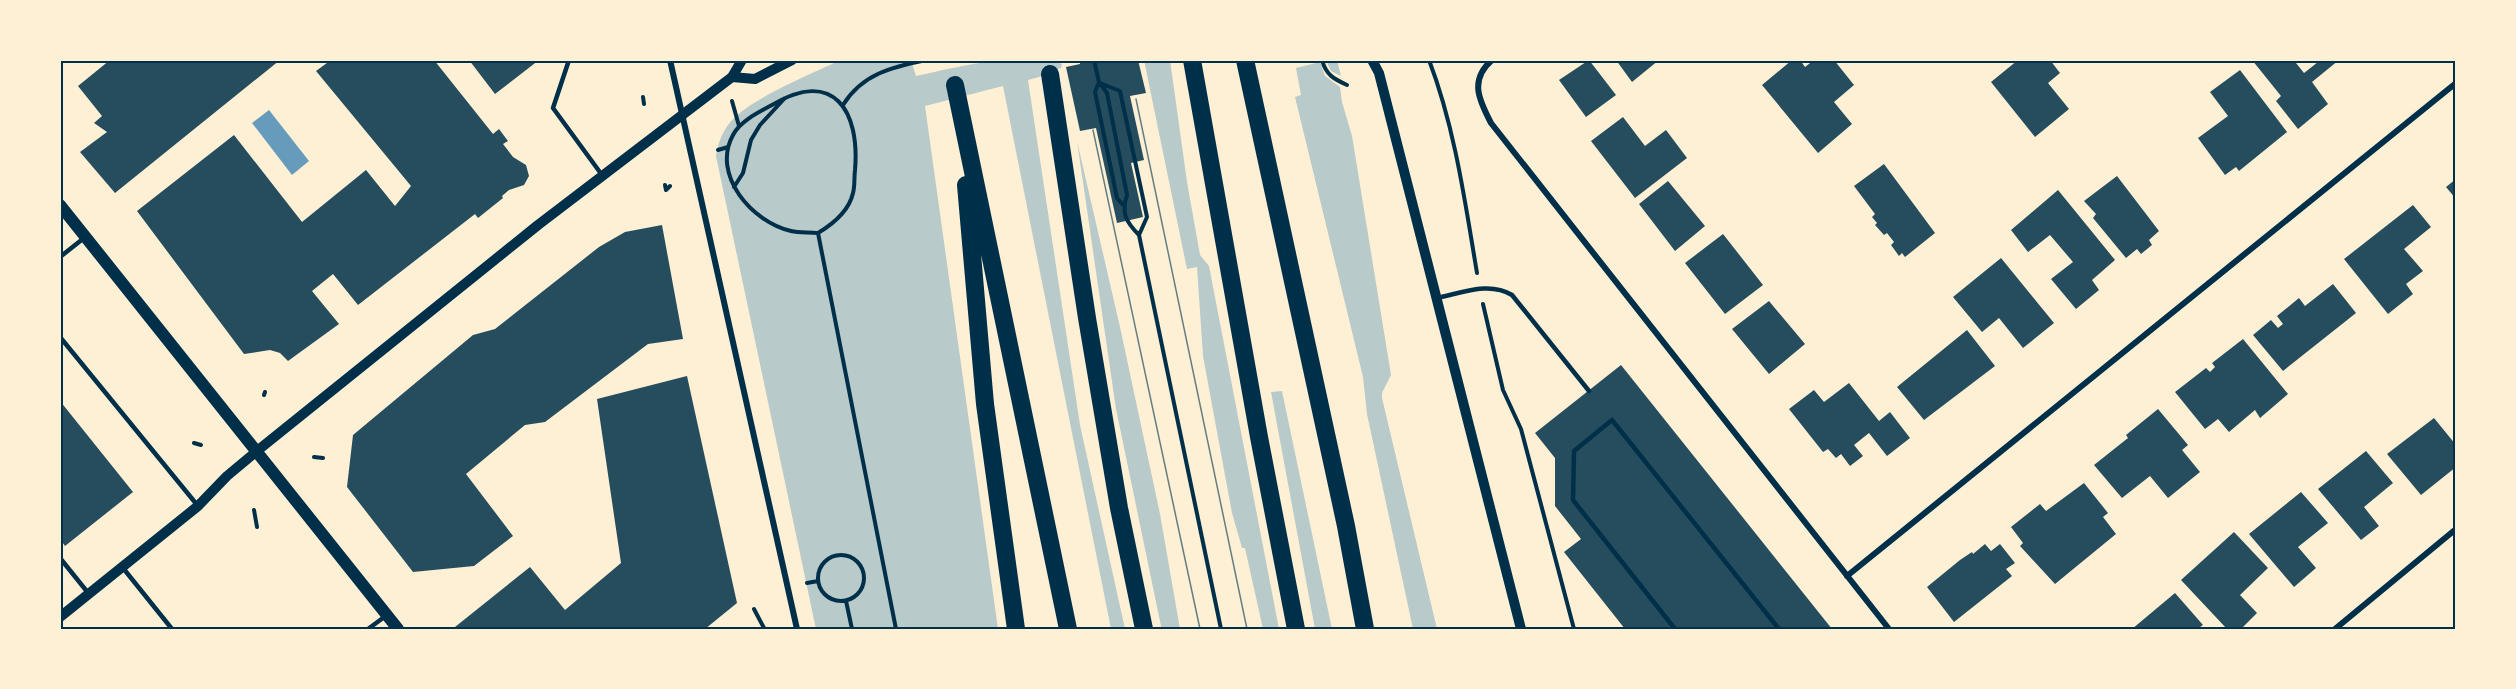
<svg xmlns="http://www.w3.org/2000/svg" width="2516" height="689" viewBox="0 0 2516 689" font-family="'Archivo Narrow',sans-serif">
<style>
.green{fill:#b9caca}
.water{fill:#669bbc}
.building{fill:#264d5e}
.lines{fill:none;stroke-linecap:round;stroke-linejoin:round}
.path{stroke:#003049;stroke-width:4}
.service{stroke:#003049;stroke-width:4.5}
.minor{stroke:#003049;stroke-width:6}
.tertiary{stroke:#003049;stroke-width:10}
.secondary{stroke:#003049;stroke-width:12}
.motorway{stroke:#003049;stroke-width:18}
.tram{stroke:#657d81;stroke-width:1.5}
.neatline{fill:none;stroke:#003049;stroke-width:2}
</style>
<rect width="100%" height="100%" fill="#fdf0d5"/>
<path class="green" d="M841,60H911L916,76C951,68 1031,49 1062,64L1061,68L1051,71L1050,74L1028,80L1080,425L1125,629H1111L1003,86L925,106L998,629H816L716,156C718,144 721,135 728,125C746,100 811,74 841,60Z
M1144,60H1170L1187,182L1200,255L1209,266L1279,629H1263L1245,548H1242L1232,513L1203,356L1197,267L1187,269Z
M1326,60H1337L1341,76L1331,71Z
M1320,62L1325,76L1340,87L1342,102L1352,136L1391,375L1382,393V398L1437,629H1413L1367,414L1363,377L1295,97L1301,95L1296,68Z
M1077,141L1120,327L1160,514L1180,629H1161V626L1116,409Z
M1282,391L1332,629H1315L1271,392Z"/>
<path class="water" d="M269,110L309,161L292,175L252,123Z"/>
<path class="building" d="M110,60H280L115,193L80,152L107,132L94,123L102,116L78,86Z
M331,60H434L493,134L499,129L508,141L503,144L513,157L526,165L529,176L524,185L509,190L502,196L503,198L478,218L475,214L358,305L333,274L312,291L339,324L288,361L280,353L270,350L244,354L137,211L234,135L302,222L366,170L395,206L411,186L316,71Z
M469,60H539L495,94Z
M1080,60H1138L1146,93L1130,96L1144,160L1131,163L1143,217L1117,223L1096,128L1080,131L1066,67L1080,64Z
M1589,60L1616,95L1586,117L1559,80Z
M1616,60H1659L1632,82Z
M1792,60H1800L1805,67L1814,60H1834L1854,85L1834,102L1852,124L1818,153L1762,85Z
M2018,60H2050L2060,73L2048,83L2069,109L2035,137L1991,82Z
M2252,60H2300L2296,63L2304,73L2318,62L2317,60H2339L2312,82L2328,104L2298,129L2276,101L2281,96Z
M2240,70L2287,132L2239,171L2236,167L2225,175L2198,138L2228,116L2210,92Z
M1623,117L1645,146L1666,130L1687,158L1635,198L1591,141Z
M1884,164L1935,233L1905,257L1902,253L1899,256L1891,245L1894,242L1887,233L1884,235L1875,225L1877,223L1872,217L1875,214L1854,186Z
M2117,176L2159,231L2149,240L2152,245L2141,254L2137,249L2126,258L2093,218L2096,214L2084,201Z
M2456,179V199L2446,187Z
M1668,181L1705,226L1675,251L1639,204Z
M2058,190L2115,260L2092,280L2099,290L2076,309L2051,279L2073,262L2050,235L2028,252L2011,230Z
M2413,205L2431,227L2404,249L2423,271L2406,284L2413,294L2388,314L2344,259Z
M662,225L683,339L648,344L545,422L525,425L466,474L513,536L474,566L413,572L347,487L353,435L473,335L495,329L599,247L625,232Z
M1723,234L1763,285L1725,314L1685,263Z
M2001,258L2054,323L2023,348L1999,318L1982,332L1953,297Z
M2333,284L2356,313L2283,371L2253,335L2271,320L2278,328L2283,324L2277,316L2299,298L2305,306Z
M1769,301L1805,344L1769,374L1732,329Z
M1967,330L1995,366L1924,420L1897,387Z
M2243,339L2288,394L2260,418L2255,410L2229,432L2218,419L2205,429L2175,392L2206,368L2210,372L2215,367L2212,363Z
M1621,365L1832,629H1625L1564,552L1581,539L1555,506V458L1535,433Z
M687,376L737,603L705,629H457L455,627L530,567L565,610L621,563L597,399Z
M1849,383L1879,421L1890,412L1910,438L1887,456L1869,433L1854,445L1863,456L1850,466L1841,454L1836,458L1828,449L1823,452L1789,409L1814,390L1824,402Z
M60,401L133,492L65,546L60,539Z
M2158,409L2188,445L2182,450L2200,472L2168,498L2150,476L2122,498L2094,465L2128,438L2126,435Z
M2434,418L2456,445V467L2421,495L2387,454Z
M2366,451L2393,483L2364,507L2379,526L2361,540L2318,489Z
M2084,483L2108,513L2103,517L2116,534L2055,584L2020,546L2023,543L2011,527L2040,504L2046,511Z
M2301,492L2328,523L2298,547L2316,568L2294,587L2249,534Z
M2234,532L2268,568L2240,595L2257,613L2241,629H2227L2181,580Z
M1985,544L1991,551L2000,544L2015,563L2006,569L2012,576L1954,622L1927,587L1960,560L1972,552L1973,554Z
M2175,593L2203,625L2197,629H2132Z"/>
<g class="lines">
<path class="path" d="M1094,60L1099,82L1107,93L1127,195C1121,213 1126,222 1139,235L1221,629
M1322,60C1326,75 1334,79 1347,85
M1429,60C1455,128 1465,202 1477,273
M1099,82L1095,92L1117,198L1123,205
M1100,83L1120,91L1147,217L1139,235
M643,97L644,104
M732,101L739,126
M843,105C862,74 892,67 926,60
M718,150L728,147
M665,185L666,190L670,186
M734,187L743,173L751,140L760,125L784,99
M818,233C833,224 849,211 853,193C855,186 854,178 855,170C860,111 834,68 772,105C759,112 740,121 733,135C711,175 752,222 791,231C799,233 809,232 818,233L896,629
M1483,304L1503,390L1521,429L1574,629
M264,395L265,392
M194,443L201,445
M314,457L323,458
M254,510L257,527
M818 578a23 23 0 1 1 46 0a23 23 0 1 1-46 0Z
M807,583L818,581
M846,601L852,629
M754,609L764,628"/>
<path class="service" d="M569,60L553,108L602,175
M60,257L84,238
M1437,298C1462,293 1489,281 1512,295L1589,391
M60,337L198,506
M60,558L89,594
M123,568L172,629
M368,629L387,615
M1675,629L1573,500L1574,451L1612,420L1779,629"/>
<path class="minor" d="M670,60L797,629
M1492,60C1469,80 1479,100 1491,123L1889,629
M1847,576L2456,83
M2335,629L2456,529"/>
<path class="tertiary" d="M1372,60L1379,73L1521,629
M732,77L755,79L792,60
M60,617L198,506L227,476L257,451L538,225L732,77L742,60"/>
<path class="secondary" d="M60,205L398,629"/>
<path class="motorway" d="M1192,60L1259,437L1296,629
M1245,60L1346,526L1365,629
M1050,74L1087,318L1119,508L1144,629
M955,85L1068,629
M966,185L985,404L1016,629"/>
<path class="tram" d="M1136,99L1247,629
M1093,130L1200,629"/>
</g>
<rect width="2516" height="689" fill="none" stroke="#fdf0d5" stroke-width="123"/>
<rect x="62" y="62" width="2392" height="566" class="neatline"/>
</svg>
